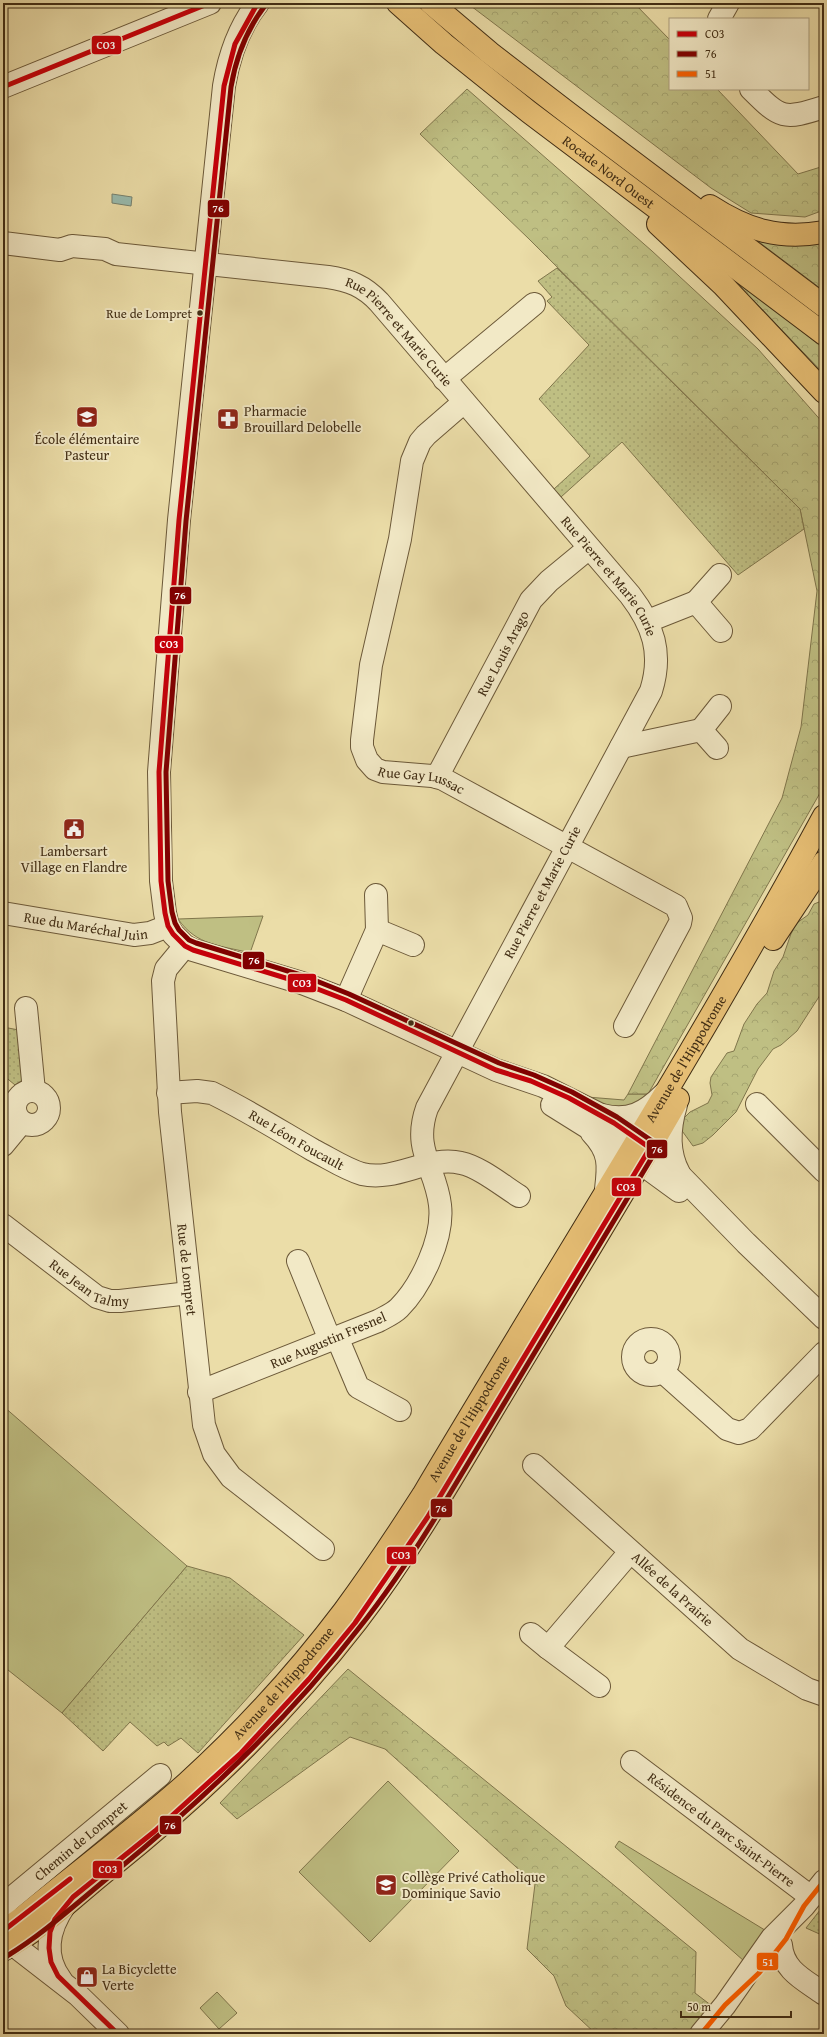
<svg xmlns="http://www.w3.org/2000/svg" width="827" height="2037" viewBox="0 0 827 2037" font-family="'Gentium Book Plus',serif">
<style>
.green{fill:#bfbf83;stroke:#80764c}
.forest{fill:url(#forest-crowns);stroke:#80764c}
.park{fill:url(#park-dots);stroke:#80764c}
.water{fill:#99bbae;stroke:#768270}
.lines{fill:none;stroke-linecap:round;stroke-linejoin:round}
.minor-casing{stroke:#6c5939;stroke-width:24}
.major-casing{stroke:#412d14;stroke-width:24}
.highway-casing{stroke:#412d14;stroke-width:24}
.minor{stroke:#f2e9c6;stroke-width:22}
.major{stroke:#e6be74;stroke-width:22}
.highway{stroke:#e6be74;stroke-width:22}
.bus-1-casing{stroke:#f2e9c6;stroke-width:8}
.bus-2-casing{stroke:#f2e9c6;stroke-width:8}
.bus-3-casing{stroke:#f2e9c6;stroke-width:8}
.bus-1{stroke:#c5000a;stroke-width:5}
.bus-2{stroke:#800000;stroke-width:5}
.bus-3{stroke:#ff6000;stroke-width:5}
.bus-dot{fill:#412d14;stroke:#f2e9c6;stroke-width:1.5}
.labels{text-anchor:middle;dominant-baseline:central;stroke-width:4;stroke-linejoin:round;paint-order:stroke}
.bus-label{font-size:13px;fill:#412d14;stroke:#f2e9c6;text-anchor:end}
.street-label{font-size:14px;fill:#412d14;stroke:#f2e9c6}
.poi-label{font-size:14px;fill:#412d14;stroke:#f2e9c6;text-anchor:start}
.line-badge{stroke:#f2e9c6;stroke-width:1.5}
.badge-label{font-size:11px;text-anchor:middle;font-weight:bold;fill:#fff}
</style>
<defs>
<pattern id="forest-crowns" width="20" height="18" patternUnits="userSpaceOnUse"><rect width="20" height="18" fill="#bfbf83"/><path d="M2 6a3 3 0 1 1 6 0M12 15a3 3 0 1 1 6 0" fill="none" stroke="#a5a470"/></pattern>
<pattern id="park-dots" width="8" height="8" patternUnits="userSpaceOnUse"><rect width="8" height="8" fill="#bfbf83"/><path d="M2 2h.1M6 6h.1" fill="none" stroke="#a5a470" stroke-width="1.8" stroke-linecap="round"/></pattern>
</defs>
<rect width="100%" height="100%" fill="#ebdda8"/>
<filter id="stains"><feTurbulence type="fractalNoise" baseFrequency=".005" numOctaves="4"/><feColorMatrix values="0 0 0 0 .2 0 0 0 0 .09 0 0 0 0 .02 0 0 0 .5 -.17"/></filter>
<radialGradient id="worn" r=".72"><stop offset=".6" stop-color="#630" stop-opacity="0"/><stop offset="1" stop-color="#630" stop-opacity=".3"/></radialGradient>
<path class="green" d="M263,916L250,953C220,945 197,946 178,919Z
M628,1094H648L639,1104L609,1109L587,1097L624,1100Z
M3,1406L187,1566L62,1713L3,1666Z
M388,1781L459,1851L370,1942L299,1872Z
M619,1841L768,1932L744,1961L615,1847Z
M217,1992L237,2013L219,2029L200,2008Z"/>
<path class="forest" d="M467,3H634L670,40V89H717L798,174L824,166V210L805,217L751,213L711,188Z
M467,89L652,251L758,349L824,424V786L648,1094H628L782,798L801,727L817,591L800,509L529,239L420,134Z
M824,238V291L755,239Z
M700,250L824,349V374L755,302Z
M819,902L824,910V989L797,1031L781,1045L773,1049L758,1069L736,1112L713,1135L703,1143L693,1146L680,1128L684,1118L690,1112L708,1103L712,1095L710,1083L711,1077L727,1053L734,1051L744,1024L757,1004L767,993L774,971L783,957L794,925L808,915L814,904Z
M348,1669L696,1952L695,1993L712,2006L689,2034H596L566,2006L554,1976L527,1949L535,1884L385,1749L350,1737L237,1819L220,1803Z"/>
<path class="park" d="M557,268L800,509L804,529L738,575L622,442L561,497L554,489L590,456L539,399L589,345L547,301L552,297L538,281Z
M3,1027L24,1031V1079L15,1085L3,1075Z
M187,1566L230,1578L304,1635L198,1753L181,1738L168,1746L164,1742L157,1746L130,1722L103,1751L62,1713Z
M824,1905V1936L806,1928Z"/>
<path class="water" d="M112,194L132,197L131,206L112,203Z"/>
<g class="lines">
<g class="minor-casing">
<g id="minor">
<path d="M258,3C238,28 229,56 224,86L179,520L159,772L161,881L165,913L168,926L173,934L185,946L193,950L302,983L346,1000L496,1070L543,1086L601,1115L650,1148L671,1166L746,1243L824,1318"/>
<path d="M719,19L728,3"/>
<path d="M3,87L210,3"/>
<path d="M751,89C781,119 783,120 824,107"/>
<path id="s1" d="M3,243L60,250L72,246L105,249L116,254L328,277C349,280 364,286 379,302L630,595C653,625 663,653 651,691L427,1108C412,1150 436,1168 440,1205C444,1238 421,1286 399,1308C393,1314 385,1317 378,1321L199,1392"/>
<path d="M444,379L534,304"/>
<path id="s2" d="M464,402L426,435L420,442L412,461L400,539L371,665L362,740V747L367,760L375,769L383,772L432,776L443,779L676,906L681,918L680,923L625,1026"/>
<path d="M696,602L720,575"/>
<path d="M648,621L696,602L721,631"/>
<path d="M701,730L720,706"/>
<path d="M621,747L701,730L717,748"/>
<path id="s3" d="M437,777L531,600L549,581L589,548"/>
<path d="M376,895L377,930"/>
<path id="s4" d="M3,913L134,935L150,933L168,926"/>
<path id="s5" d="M185,946L166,969L163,981L170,1112L204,1425L214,1454L231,1477L323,1549"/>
<path d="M346,1000L377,930L413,945"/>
<path d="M26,1008L34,1091"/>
<circle cx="32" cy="1108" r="17"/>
<path id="s6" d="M168,1093L197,1091L212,1093C247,1110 280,1131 313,1150C329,1158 345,1169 362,1174C397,1182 428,1155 461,1163C480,1167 503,1186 519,1196"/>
<path d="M757,1104L824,1171"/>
<path d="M552,1105L616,1145L679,1191"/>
<path d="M676,1105C669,1128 667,1151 679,1173"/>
<path d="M602,1115C629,1122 645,1113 664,1094"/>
<path d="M592,1133C610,1152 609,1165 606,1189"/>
<path d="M3,1145L22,1122"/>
<path id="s7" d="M3,1225L97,1297L110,1301H120L189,1293"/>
<path d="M298,1261L330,1340"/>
<path d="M337,1337L358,1387L400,1410"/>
<circle cx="651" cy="1357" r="18"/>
<path d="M662,1371L727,1429L739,1433L750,1429L824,1353"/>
<path id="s8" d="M534,1465L740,1649L807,1689L824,1695"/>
<path d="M531,1634L548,1648"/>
<path d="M599,1686L548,1648L630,1552"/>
<path id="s9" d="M632,1762L811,1897"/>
<path id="s10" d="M3,1908L8,1901L160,1775"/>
<path d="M3,1937L78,1995L118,2034"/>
<path d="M781,1945C783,1971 805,1980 824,1994"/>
<path d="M61,1980C42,1955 49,1928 65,1905"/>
<path d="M701,2034L725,2005L772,1938L804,1906L824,1881"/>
</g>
</g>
<g class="major-casing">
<g id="major">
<path id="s11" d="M3,1931L18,1921C74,1875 133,1831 187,1783C244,1731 298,1672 344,1611C372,1573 398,1534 423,1495C557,1269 699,1047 824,816"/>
<path d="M3,1950C45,1927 75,1895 112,1866C203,1793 286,1713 357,1621C414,1546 460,1464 508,1384C565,1289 623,1195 678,1099"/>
</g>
</g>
<g class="highway-casing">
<g id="highway">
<path id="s12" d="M398,3L444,44L529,112L824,334"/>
<path d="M431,3L490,53L568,113L824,306"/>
<path d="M710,206C747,230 780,240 824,232"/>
<path d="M658,224L723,285L824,392"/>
<path d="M773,939L824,862"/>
</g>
</g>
<use href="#minor" class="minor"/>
<use href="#major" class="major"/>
<use href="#highway" class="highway"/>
<g class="bus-1-casing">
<path id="bus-1" d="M3,87L210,3
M3,1931L70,1879
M118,2034L58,1976L51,1962L49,1948L50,1932L55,1919L73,1897L155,1831L241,1753L309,1679L355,1623L427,1518L650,1148L614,1123L569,1098L531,1081L496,1070L346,1000L302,983L193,950L185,946L173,934L168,926L165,913L161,881L159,772L179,520L224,86L235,44L256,6"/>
</g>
<g class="bus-2-casing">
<path id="bus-2" d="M7,1956C46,1932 79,1901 115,1872C204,1799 288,1720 359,1628C388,1592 413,1554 437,1515L657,1149L655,1143L617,1117L572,1092L534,1075L499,1063L349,994L304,976L196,943L189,940L179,930L175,923L172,912L168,881L166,772L186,521L231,87C236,57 246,31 264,7"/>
</g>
<g class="bus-3-casing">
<path id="bus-3" d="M701,2034L725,2005L759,1973L786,1939L804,1906L824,1881"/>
</g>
<use href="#bus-1" class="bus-1"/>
<use href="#bus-2" class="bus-2"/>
<use href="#bus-3" class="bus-3"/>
</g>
<defs>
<g id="school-square" transform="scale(1.15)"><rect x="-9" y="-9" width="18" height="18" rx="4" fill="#8f2418" stroke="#f2e9c6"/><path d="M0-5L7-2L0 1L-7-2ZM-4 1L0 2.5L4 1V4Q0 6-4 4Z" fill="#fff"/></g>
<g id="pharmacy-square" transform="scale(1.15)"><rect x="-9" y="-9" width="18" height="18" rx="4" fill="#8f2418" stroke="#f2e9c6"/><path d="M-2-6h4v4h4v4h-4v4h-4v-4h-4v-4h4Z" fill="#fff"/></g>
<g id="civic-square" transform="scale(1.15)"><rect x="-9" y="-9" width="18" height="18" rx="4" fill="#8f2418" stroke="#f2e9c6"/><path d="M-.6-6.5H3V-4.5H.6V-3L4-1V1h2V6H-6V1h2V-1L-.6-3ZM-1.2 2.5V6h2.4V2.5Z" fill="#fff"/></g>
<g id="shop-square" transform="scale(1.15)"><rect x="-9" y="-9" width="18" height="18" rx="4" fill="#8f2418" stroke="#f2e9c6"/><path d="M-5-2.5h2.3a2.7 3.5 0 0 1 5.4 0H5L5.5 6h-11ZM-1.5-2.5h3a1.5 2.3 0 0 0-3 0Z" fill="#fff"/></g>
</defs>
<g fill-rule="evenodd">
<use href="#school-square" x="87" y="417"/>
<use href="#pharmacy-square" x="228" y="419"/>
<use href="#civic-square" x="74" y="829"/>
<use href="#school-square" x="386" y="1885"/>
<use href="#shop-square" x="87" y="1977"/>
</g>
<g class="bus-dot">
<circle cx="200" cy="313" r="3.5"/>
<circle cx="411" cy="1023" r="3.5"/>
</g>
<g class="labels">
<g class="bus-label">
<text x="192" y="313">Rue de Lompret</text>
</g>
<g class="street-label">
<text stroke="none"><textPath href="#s12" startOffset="270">Rocade Nord Ouest</textPath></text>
<text stroke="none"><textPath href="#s1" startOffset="421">Rue Pierre et Marie Curie</textPath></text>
<text stroke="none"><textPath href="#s1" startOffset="745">Rue Pierre et Marie Curie</textPath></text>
<text stroke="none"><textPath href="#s3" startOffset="140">Rue Louis Arago</textPath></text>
<text stroke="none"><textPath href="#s2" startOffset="445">Rue Gay Lussac</textPath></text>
<text transform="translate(542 892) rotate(-62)">Rue Pierre et Marie Curie</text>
<text stroke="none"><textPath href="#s4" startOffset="84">Rue du Maréchal Juin</textPath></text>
<text stroke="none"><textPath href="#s11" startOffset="1119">Avenue de l'Hippodrome</textPath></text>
<text stroke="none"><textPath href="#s6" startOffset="141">Rue Léon Foucault</textPath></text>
<text stroke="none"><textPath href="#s5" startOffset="332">Rue de Lompret</textPath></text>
<text stroke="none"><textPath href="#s7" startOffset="106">Rue Jean Talmy</textPath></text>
<text transform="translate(328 1340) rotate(-23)">Rue Augustin Fresnel</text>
<text stroke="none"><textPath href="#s11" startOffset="699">Avenue de l'Hippodrome</textPath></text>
<text stroke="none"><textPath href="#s8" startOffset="186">Allée de la Prairie</textPath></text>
<text stroke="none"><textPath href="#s11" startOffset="375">Avenue de l'Hippodrome</textPath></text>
<text stroke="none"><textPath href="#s9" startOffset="112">Résidence du Parc Saint-Pierre</textPath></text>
<text stroke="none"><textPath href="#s10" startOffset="103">Chemin de Lompret</textPath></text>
</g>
<g class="poi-label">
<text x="244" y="411">Pharmacie<tspan x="244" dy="16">Brouillard Delobelle</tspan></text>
<text x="87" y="439" text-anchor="middle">École élémentaire<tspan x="87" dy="16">Pasteur</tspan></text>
<text x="74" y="851" text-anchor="middle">Lambersart<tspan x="74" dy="16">Village en Flandre</tspan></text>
<text x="402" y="1877">Collège Privé Catholique<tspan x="402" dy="16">Dominique Savio</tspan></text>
<text x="102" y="1969">La Bicyclette<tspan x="102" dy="16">Verte</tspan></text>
</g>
</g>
<g class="line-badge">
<rect x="91" y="35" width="31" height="20" rx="4" fill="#c5000a"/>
<rect x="207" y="199" width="23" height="19" rx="4" fill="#800000"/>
<rect x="169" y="586" width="23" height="19" rx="4" fill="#800000"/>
<rect x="154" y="635" width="30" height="19" rx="4" fill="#c5000a"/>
<rect x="242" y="951" width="23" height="19" rx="4" fill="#800000"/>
<rect x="287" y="973" width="30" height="20" rx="4" fill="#c5000a"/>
<rect x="646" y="1139" width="22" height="20" rx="4" fill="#800000"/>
<rect x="611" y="1177" width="31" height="20" rx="4" fill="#c5000a"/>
<rect x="430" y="1498" width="23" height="20" rx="4" fill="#800000"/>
<rect x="386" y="1546" width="31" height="19" rx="4" fill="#c5000a"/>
<rect x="159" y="1815" width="23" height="20" rx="4" fill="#800000"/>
<rect x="92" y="1860" width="31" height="19" rx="4" fill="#c5000a"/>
<rect x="756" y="1952" width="23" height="19" rx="4" fill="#ff6000"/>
</g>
<g class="badge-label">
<text x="106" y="49">CO3</text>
<text x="218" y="212">76</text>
<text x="180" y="599">76</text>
<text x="169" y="648">CO3</text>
<text x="254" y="964">76</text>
<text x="302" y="987">CO3</text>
<text x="657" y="1153">76</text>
<text x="626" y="1191">CO3</text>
<text x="441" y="1512">76</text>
<text x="401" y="1559">CO3</text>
<text x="170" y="1829">76</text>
<text x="108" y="1873">CO3</text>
<text x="768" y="1966">51</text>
</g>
<rect width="827" height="2037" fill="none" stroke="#ebdda8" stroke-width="16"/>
<rect x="4" y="4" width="819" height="2029" fill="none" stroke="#412d14" stroke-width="2"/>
<rect x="8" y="8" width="811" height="2021" fill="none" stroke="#412d14"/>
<rect x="669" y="18" width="140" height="72" fill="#f2e9c6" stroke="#ab9e7f"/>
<rect x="677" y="31" width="20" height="6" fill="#c5000a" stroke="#ab9e7f"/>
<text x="705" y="38" font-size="12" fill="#412d14">CO3</text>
<rect x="677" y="51" width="20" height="6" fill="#800000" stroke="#ab9e7f"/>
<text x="705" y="58" font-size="12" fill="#412d14">76</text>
<rect x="677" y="71" width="20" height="6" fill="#ff6000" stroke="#ab9e7f"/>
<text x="705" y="78" font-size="12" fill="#412d14">51</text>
<path d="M681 2011v6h110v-6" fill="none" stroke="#412d14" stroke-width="2"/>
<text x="687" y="2011" font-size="12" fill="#412d14" stroke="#f2e9c6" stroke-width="3" paint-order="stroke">50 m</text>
<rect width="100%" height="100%" filter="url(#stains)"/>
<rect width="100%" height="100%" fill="url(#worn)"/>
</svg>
